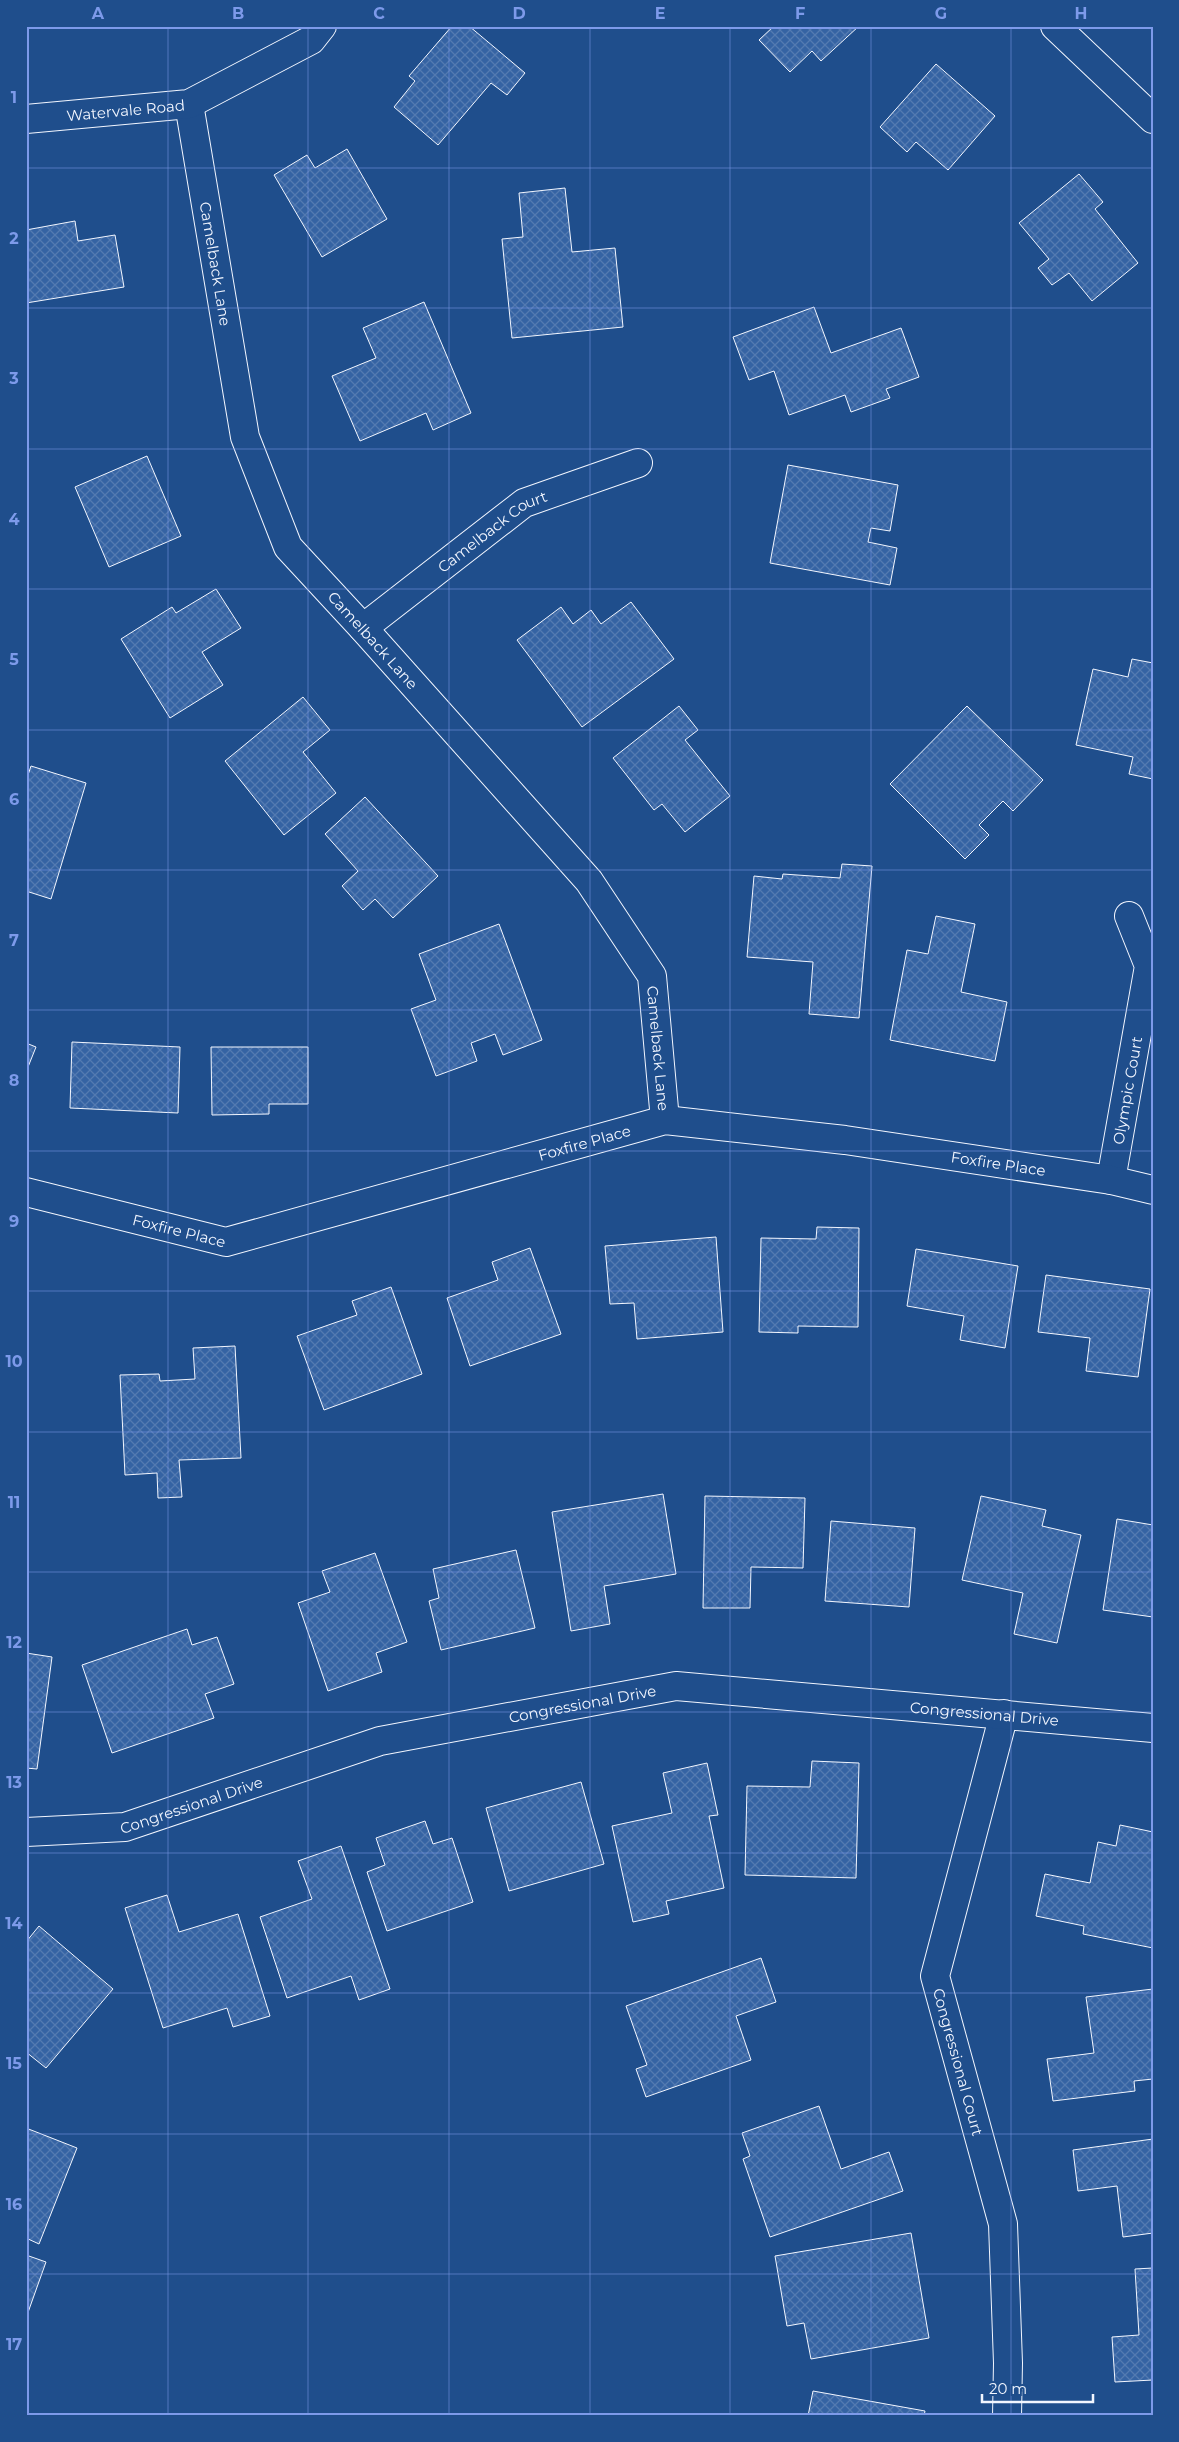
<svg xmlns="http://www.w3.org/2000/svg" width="1179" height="2442" viewBox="0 0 1179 2442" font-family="Montserrat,sans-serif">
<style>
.building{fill:url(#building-cross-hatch);stroke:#f2f6ff}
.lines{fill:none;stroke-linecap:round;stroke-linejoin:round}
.street-casing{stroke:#f2f6ff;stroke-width:30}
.street{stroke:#1f4e8c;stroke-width:28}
.grid{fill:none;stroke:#7d9aea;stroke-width:1;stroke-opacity:0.55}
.labels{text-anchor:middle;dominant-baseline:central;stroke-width:4;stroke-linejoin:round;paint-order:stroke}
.street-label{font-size:15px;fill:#f2f6ff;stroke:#1f4e8c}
.neatline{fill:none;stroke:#7d9aea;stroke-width:2}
.grid-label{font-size:16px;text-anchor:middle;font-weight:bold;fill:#7d9aea}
</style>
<defs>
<pattern id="building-cross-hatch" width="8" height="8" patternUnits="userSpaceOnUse" patternTransform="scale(1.25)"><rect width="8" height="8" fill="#3563a3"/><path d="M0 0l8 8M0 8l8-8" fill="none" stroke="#537ab1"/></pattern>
</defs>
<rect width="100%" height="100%" fill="#1f4e8c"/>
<path class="building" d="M452,26H469L525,73L507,95L491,83L438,145L394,107L415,81L409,76Z
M774,26H859L821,61L812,51L790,72L759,40Z
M936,64L995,116L948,170L916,142L907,152L880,127Z
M347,149L387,219L322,257L274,175L307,155L315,168Z
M1079,174L1103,202L1095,209L1138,263L1092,301L1069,273L1052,285L1038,268L1049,259L1019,223Z
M565,188L572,252L615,248L623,327L512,338L502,239L523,237L519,193Z
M75,221L78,241L115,235L124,287L26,303V230Z
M424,302L471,413L433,430L426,413L360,441L332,376L376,358L363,328Z
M814,307L831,353L901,328L919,377L886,389L890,398L851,412L845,395L789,415L774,371L749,380L733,337Z
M147,456L181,536L109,567L75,487Z
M788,465L898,485L890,531L871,528L868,542L897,548L890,585L770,563Z
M216,589L241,628L202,652L223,685L170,718L121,639L172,607L176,613Z
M631,602L674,659L582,727L517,640L561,607L573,624L591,610L601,624Z
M1132,659L1153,663V779L1129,774L1133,757L1076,745L1093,669L1128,677Z
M303,697L330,730L303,752L336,793L284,835L225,761Z
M679,706L698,730L685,740L730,796L685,832L662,804L654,810L613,758Z
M967,706L1043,780L1013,811L1003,801L979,825L989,835L965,859L890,784Z
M31,766L86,783L51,899L26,891V781Z
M365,797L438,876L393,918L375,899L363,910L342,886L358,871L325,834Z
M842,864L872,866L859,1018L809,1014L813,962L747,957L754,876L782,879L783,874L840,878Z
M936,916L975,924L961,992L1007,1002L995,1061L890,1040L907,950L928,954Z
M499,924L542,1040L503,1055L495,1034L471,1043L477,1061L436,1076L411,1009L436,1000L419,954Z
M72,1042L180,1047L178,1113L70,1108Z
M26,1043L36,1047L26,1072Z
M211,1047H308V1104H269V1114L212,1115Z
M817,1227L859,1228L858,1327L798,1326V1333L759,1332L761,1238L816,1239Z
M716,1237L723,1332L637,1339L634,1303L610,1304L605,1246Z
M530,1248L561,1334L470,1366L447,1298L498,1280L492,1262Z
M916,1249L1018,1266L1005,1348L960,1340L964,1316L907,1306Z
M1046,1275L1150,1289L1138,1377L1086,1371L1090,1338L1038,1332Z
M391,1287L422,1374L324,1410L297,1336L357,1315L352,1301Z
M235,1346L241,1458L179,1460L182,1497L158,1498L157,1473L125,1475L120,1375L159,1374L160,1381L195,1379L193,1348Z
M663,1494L676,1574L604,1586L610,1624L571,1631L552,1512Z
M705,1496L805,1498L803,1568L751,1567L750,1608H703Z
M981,1496L1046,1510L1042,1526L1081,1535L1057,1643L1014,1634L1023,1593L962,1580Z
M1117,1519L1153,1525V1617L1103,1610Z
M831,1521L915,1528L909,1607L825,1601Z
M516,1550L535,1628L441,1650L429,1601L439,1598L433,1569Z
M375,1553L407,1642L376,1653L382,1672L328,1691L298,1603L330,1592L322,1571Z
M187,1629L192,1645L217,1637L234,1684L205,1694L214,1718L112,1753L82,1665Z
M26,1653L52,1657L37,1769L26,1768Z
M812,1761L859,1763L856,1878L745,1875L747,1786L810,1787Z
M707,1763L718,1815L709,1816L724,1888L666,1901L669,1914L633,1922L612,1826L672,1813L663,1773Z
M581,1782L604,1864L509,1891L486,1808Z
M425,1821L433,1844L452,1838L473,1902L387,1931L367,1872L385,1865L376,1838Z
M1120,1825L1153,1832V1948L1083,1934L1084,1926L1036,1916L1045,1874L1090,1883L1098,1842L1116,1846Z
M341,1846L390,1989L359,2000L351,1976L287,1998L260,1917L312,1899L298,1861Z
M167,1895L179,1932L238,1914L270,2016L233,2027L227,2008L163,2028L125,1908Z
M39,1926L113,1989L46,2068L26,2052V1942Z
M761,1958L776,2002L736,2016L751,2060L646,2097L636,2069L647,2065L626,2006Z
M1153,1989V2079L1134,2081L1135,2091L1053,2101L1047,2059L1094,2053L1086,1997Z
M819,2106L841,2169L889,2152L903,2191L770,2237L743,2159L750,2156L742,2133Z
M26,2128L77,2148L39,2244L26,2238Z
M1153,2139V2233L1123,2237L1117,2186L1078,2191L1073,2150Z
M911,2233L929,2338L811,2359L804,2323L787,2326L775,2256Z
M26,2255L46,2262L26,2318Z
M1153,2268V2380L1115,2382L1112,2337L1139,2335L1135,2269Z
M813,2391L925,2411L924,2416H808Z"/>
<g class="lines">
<g class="street-casing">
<g id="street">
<path d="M1055,26L1153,119"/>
<path id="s1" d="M189,104L245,437L288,547L363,628L589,881L652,976L665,1120"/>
<path id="s2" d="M26,119L189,104L311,40L322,26"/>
<path id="s3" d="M363,628L524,503L638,463"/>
<path id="s4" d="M1111,1180L1149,966L1129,916"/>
<path id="s5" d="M26,1192L226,1242L665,1120L845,1140L1111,1180L1153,1190"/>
<path id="s6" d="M1004,1714L935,1976L1003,2224L1008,2363L1007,2416"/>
<path id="s7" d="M26,1832L125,1827L380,1741L676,1686L1153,1728"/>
</g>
</g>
<use href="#street" class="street"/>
</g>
<path class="grid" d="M168,26V2416M308,26V2416M449,26V2416M590,26V2416M730,26V2416M871,26V2416M1011,26V2416M26,168H1153M26,308H1153M26,449H1153M26,589H1153M26,730H1153M26,870H1153M26,1010H1153M26,1151H1153M26,1291H1153M26,1432H1153M26,1572H1153M26,1712H1153M26,1853H1153M26,1993H1153M26,2134H1153M26,2274H1153"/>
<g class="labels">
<g class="street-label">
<text stroke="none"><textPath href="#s2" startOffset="100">Watervale Road</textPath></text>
<text stroke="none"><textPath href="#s1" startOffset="162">Camelback Lane</textPath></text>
<text stroke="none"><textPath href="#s3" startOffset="162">Camelback Court</textPath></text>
<text stroke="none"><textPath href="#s1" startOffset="582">Camelback Lane</textPath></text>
<text stroke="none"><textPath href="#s1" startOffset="1092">Camelback Lane</textPath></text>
<text stroke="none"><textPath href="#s4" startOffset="91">Olympic Court</textPath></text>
<text stroke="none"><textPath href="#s5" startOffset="578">Foxfire Place</textPath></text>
<text stroke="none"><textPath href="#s5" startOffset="998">Foxfire Place</textPath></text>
<text stroke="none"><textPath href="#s5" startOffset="158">Foxfire Place</textPath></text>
<text stroke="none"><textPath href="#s7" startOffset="574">Congressional Drive</textPath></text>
<text stroke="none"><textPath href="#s7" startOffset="979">Congressional Drive</textPath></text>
<text stroke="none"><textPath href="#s7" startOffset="169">Congressional Drive</textPath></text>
<text stroke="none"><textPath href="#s6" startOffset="360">Congressional Court</textPath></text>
</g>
</g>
<rect width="1179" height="2442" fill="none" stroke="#1f4e8c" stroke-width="55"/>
<path d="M982 2394v8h111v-8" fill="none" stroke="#f2f6ff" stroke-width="2.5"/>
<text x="989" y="2394" font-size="15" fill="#f2f6ff" stroke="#1f4e8c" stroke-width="4" paint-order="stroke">20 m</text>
<rect x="28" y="28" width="1124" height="2386" class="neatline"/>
<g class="grid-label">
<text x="98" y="19">A</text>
<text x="238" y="19">B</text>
<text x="379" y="19">C</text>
<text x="519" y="19">D</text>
<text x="660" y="19">E</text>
<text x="800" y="19">F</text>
<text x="941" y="19">G</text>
<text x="1081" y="19">H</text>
<text x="14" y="103">1</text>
<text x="14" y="244">2</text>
<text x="14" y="384">3</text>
<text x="14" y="525">4</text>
<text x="14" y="665">5</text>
<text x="14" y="805">6</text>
<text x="14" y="946">7</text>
<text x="14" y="1086">8</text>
<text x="14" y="1227">9</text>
<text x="14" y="1367">10</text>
<text x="14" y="1508">11</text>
<text x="14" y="1648">12</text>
<text x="14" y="1788">13</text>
<text x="14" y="1929">14</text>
<text x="14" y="2069">15</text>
<text x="14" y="2210">16</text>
<text x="14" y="2350">17</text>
</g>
</svg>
